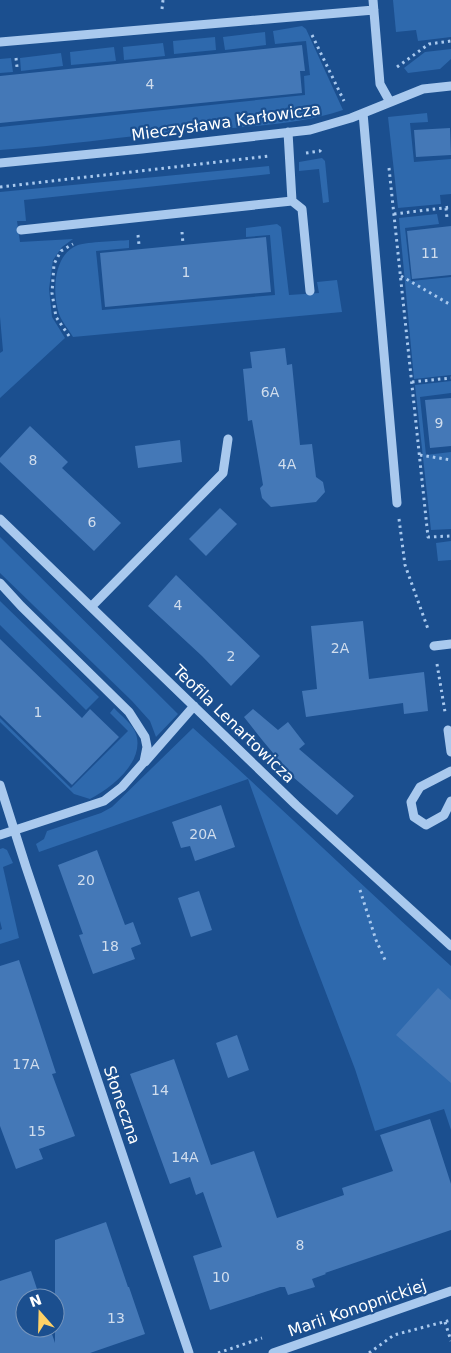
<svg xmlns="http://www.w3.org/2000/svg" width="451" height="1353" viewBox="0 0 451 1353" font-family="'DejaVu Sans',sans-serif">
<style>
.green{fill:#2e69ad}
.building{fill:#4478b7}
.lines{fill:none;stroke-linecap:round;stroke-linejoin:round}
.path{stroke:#a9c9ee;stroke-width:3;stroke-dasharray:2.5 4;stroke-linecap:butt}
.minor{stroke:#a9c9ee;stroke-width:9}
.labels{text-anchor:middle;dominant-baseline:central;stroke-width:4.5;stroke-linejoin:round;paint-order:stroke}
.number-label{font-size:14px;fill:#d0dded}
.street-label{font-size:16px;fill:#fff;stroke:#1b4f8f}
</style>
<rect width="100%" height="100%" fill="#1b4f8f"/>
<path class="green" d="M393,0H451V37L418,41L416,30L396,32Z
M302,26L306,29L343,110C293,127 230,127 178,132C118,137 59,146 0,150V127L305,95L304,76L310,75L306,41L275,44L273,31Z
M265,32L266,45L225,50L223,37Z
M215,37L216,50L174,54L173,41Z
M163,43L165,56L124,60L123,47Z
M114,47L116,61L71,65L70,52Z
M451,49V59L440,69L408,73L404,68L425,52Z
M61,53L63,66L21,71L20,58Z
M11,58L13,72L0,73V59Z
M427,113L428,122L410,123L414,162L451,159V194L440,195L441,204L398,208L388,117Z
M322,158L325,161L329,202L323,203L319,169L299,171V162Z
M269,166L270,174L24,200L26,221H17L20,242L73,239L62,247L53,260L49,289L52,317L65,338L0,398V353L3,351L0,317V192Z
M437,214L439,224L405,228L411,281L451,277V375L414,379L399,218Z
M277,224L281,227L289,295L319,293L317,282L337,280L342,312L73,337C69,330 62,322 59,314C52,293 53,254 78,245C88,242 117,241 129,240V248L96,251L102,310L275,295L270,235L246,237V228Z
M451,381V393L420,397L426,455L451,452V529L431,530L415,385Z
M0,537L178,714L156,737L150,721L132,701L0,573Z
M451,541V560L438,561L436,543Z
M0,601L99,697L86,710L0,625Z
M114,708C121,716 133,724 136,734C145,762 111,788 90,799L74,794L0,722V718L71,788L128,731L110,713Z
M193,728C280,806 364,888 451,966V1130L444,1109L375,1131L355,1069L300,925L248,779L39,852L36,844L44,839L47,831L101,813L112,807Z
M3,848L7,850L13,863L3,867L19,938L0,944V930L2,929L0,921V849Z"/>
<path class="building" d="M302,45L305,71H300L302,93L0,123V76Z
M450,128L451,155L416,157L414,130Z
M451,226V275L412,279L407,231Z
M266,237L271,292L105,307L100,253Z
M285,348L287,365L292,364L300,445L312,444L316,477L323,482L325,492L316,502L271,507L262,498L260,488L263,485L252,420L248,421L243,369L252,368L250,352Z
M451,398V446L430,448L425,400Z
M30,426L68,462L62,468L121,523L94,551L0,462V458Z
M180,440L182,462L138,468L135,446Z
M220,508L237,524L206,556L189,539Z
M176,575L260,656L231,686L202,656L148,606Z
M363,621L369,679L424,672L428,711L404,714L403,703L306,717L302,691L317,689L311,626Z
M0,639L82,718L90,709L119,737L72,785L0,715Z
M253,709L278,730L288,722L305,744L299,749L354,796L337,815L293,777L263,741L244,717Z
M221,805L235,847L195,861L190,846L181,848L172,822Z
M97,850L125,925L133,922L141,944L131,948L135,959L93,974L79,935L83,934L58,865Z
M199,891L212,930L191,937L178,898Z
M19,960L56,1073L52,1074L75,1136L39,1149L43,1159L16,1169L0,1126V966Z
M438,988L451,1000V1083L396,1035Z
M237,1035L249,1070L228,1078L216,1043Z
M174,1059L211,1165L254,1151L277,1218L344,1195L342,1188L393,1171L380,1135L430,1119L451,1184V1230L325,1273L326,1274L312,1279L315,1287L288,1295L285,1287H280L210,1310L193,1256L222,1247L203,1192L196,1195L190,1177L170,1184L130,1074Z
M106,1222L128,1287H129L145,1334L90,1353H0V1281L31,1271L40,1298H25V1328H50L55,1343V1240Z"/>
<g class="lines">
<path class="path" d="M162,9L163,0
M312,35L344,101
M16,58L17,67
M397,67L429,44L451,41
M306,153L320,151L322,147
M389,168L428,537L451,536
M0,187L270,156
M446,208L447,218
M394,214L451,207
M182,232L183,244
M138,235L139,245
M401,276L451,305
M69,336L56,317L52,293L54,264L61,251L73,244
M412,382L451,378
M420,455L451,460
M399,519L405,565L428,629
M437,664L445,712
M360,890L376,940L386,962
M445,1322L451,1341
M218,1353L262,1338
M369,1353L394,1335L451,1320"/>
<path class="minor" d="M373,0L380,84L390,102
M0,42L374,10
M363,113L397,503
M288,132L292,201
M0,163L142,149L310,130L351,118L423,89L451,86
M21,230L292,201L302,209L310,291
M0,519L296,805L451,946
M0,583L21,606L129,712L145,737L147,747L144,762L122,787L104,801L0,835
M91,607L223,473L228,439
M434,646L451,644
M448,730L451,752
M145,762L194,706
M451,771L420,787L411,802L414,817L426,825L444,815L451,801
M0,785L26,867L189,1353
M273,1353L451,1291"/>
</g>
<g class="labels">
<g class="number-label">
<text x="150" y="84">4</text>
<text x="430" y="253">11</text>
<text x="186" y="272">1</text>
<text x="270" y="392">6A</text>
<text x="439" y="423">9</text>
<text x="33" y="460">8</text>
<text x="287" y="464">4A</text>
<text x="92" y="522">6</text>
<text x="178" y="605">4</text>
<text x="340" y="648">2A</text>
<text x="231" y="656">2</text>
<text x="38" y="712">1</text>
<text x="203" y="834">20A</text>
<text x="86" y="880">20</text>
<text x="110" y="946">18</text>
<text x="26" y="1064">17A</text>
<text x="160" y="1090">14</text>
<text x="37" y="1131">15</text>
<text x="185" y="1157">14A</text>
<text x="300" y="1245">8</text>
<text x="221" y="1277">10</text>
<text x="116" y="1318">13</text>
</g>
<g class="street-label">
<text transform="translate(226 122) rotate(-8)">Mieczysława Karłowicza</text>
<text transform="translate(234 724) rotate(44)">Teofila Lenartowicza</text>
<text transform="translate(122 1105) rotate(71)">Słoneczna</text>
<text transform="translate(357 1308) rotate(-19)">Marii Konopnickiej</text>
</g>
</g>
<g transform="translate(40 1313) rotate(340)"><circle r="24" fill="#1b4f8f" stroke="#7695bc"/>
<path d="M0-4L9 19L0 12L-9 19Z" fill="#ffd166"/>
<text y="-8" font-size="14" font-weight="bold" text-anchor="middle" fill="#ffffff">N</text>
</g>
</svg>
